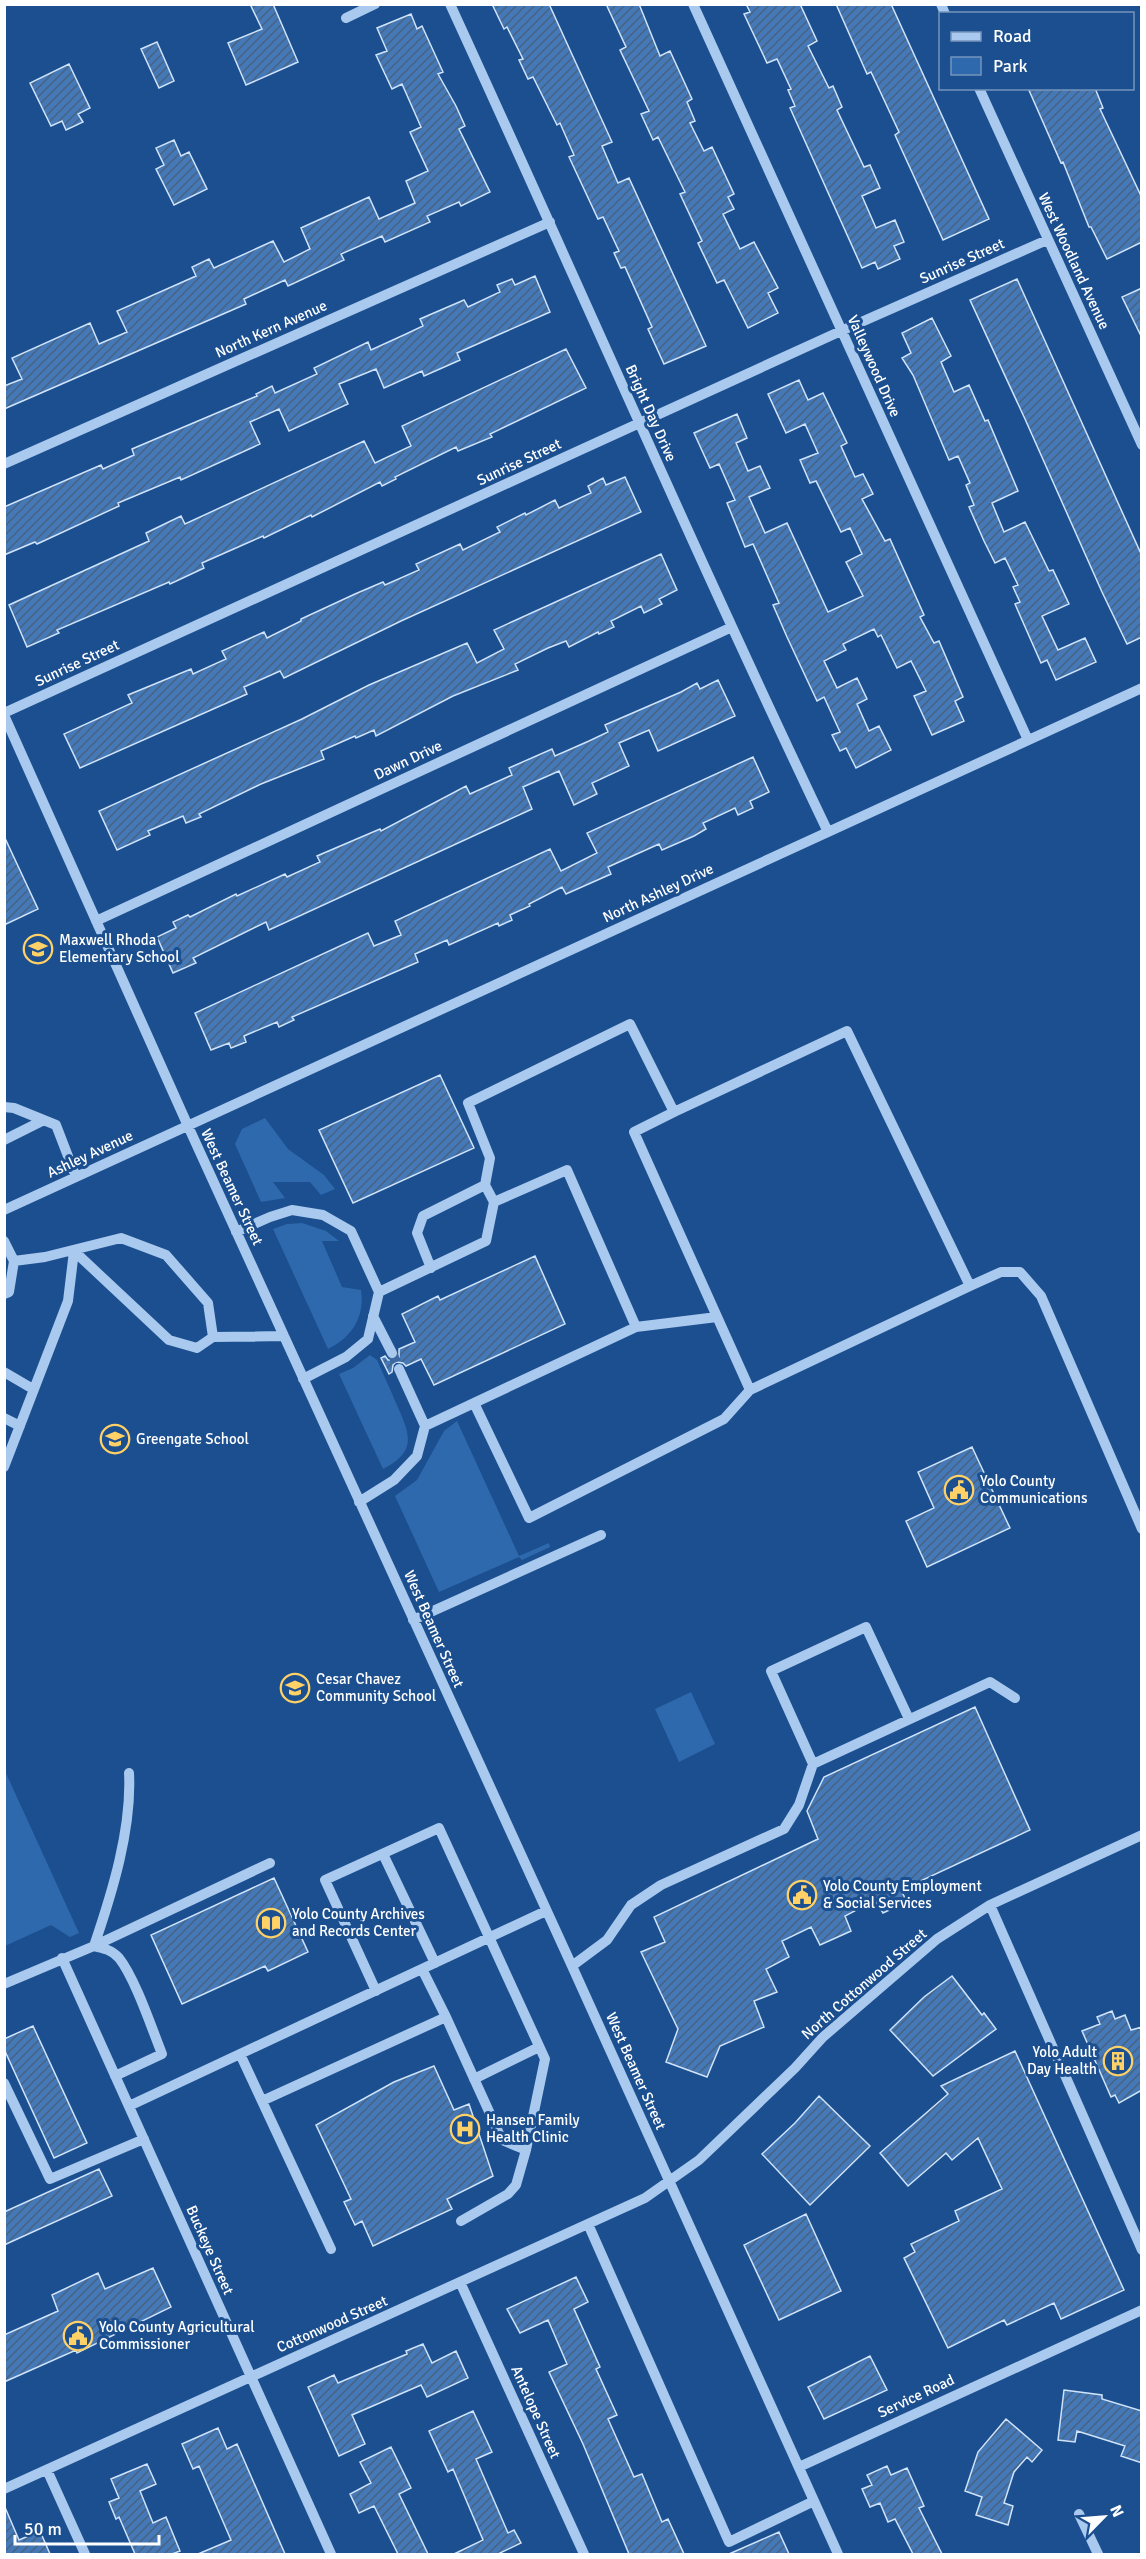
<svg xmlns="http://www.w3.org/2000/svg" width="1146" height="2559" viewBox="0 0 1146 2559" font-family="Signika,sans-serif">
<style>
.green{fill:#2e69ad}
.building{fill:url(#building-hatch);stroke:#cfe3fa;stroke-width:1.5}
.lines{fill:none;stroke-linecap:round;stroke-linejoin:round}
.minor-tunnel{stroke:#3d69a0;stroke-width:10;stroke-dasharray:10 5;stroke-linecap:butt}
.minor{stroke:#a9c9ee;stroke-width:10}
.labels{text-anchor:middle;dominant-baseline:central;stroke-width:6;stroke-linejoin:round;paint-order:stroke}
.street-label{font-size:15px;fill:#fff;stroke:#1b4f8f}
.poi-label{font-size:15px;fill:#fff;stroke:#1b4f8f;text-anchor:start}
</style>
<defs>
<pattern id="building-hatch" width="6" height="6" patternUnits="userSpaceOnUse" patternTransform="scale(1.5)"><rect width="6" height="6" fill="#4478b7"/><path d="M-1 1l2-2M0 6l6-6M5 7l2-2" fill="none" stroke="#486282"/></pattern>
</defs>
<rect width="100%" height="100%" fill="#1b4f8f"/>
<path class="green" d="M265,1118L288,1149L324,1175L335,1189L321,1195L310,1182H273L285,1198L261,1202L235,1144L242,1129Z
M302,1223L326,1231L339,1241H322L342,1287L361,1290C365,1317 352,1337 328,1349L273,1229L287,1224Z
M370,1355L377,1360C383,1374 390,1388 396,1403C410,1434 418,1451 383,1469L339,1374L353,1368Z
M457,1421L519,1556L549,1543L550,1547L522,1560L519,1557L439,1592L395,1496L417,1480L444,1431Z
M691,1692L715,1744L679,1762L655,1709Z
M5,1771L79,1933L70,1937L51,1925L5,1946Z"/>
<path class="building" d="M250,4H273L298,62L246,85L228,43L262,29Z
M492,4H549L612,142L602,146L618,183L629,178L706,346L664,364L648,329L652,327L625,267L621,268L614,253L619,251L603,217L598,219L569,157L574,155L560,123L557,125L533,77L528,79L519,60L523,59L507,27L504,29Z
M606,4H639L660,56L670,51L692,99L687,102L695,121L690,123L704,151L712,147L734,194L728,197L734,209L723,214L740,249L754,242L778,288L768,293L778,313L748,328L724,280L717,283L698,243L702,241L680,194L685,192L658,137L653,140L641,114L649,111L620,50L626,47Z
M746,4H800L817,41L808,46L829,88L833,86L842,107L837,110L864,167L870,165L880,188L862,196L876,228L895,220L904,242L894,246L900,259L878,269L875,262L862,268L790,108L795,106L788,90L791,89L777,59L767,63L744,14L750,12Z
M836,4H891L989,219L943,240L895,135L899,132L871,72L867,74Z
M411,14L417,29L422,26L443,72L438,74L456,106L465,126L459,129L490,192L461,206L459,202L427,216L430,222L385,242L382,236L341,254L344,260L288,286L285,280L244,299L246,304L4,409V386L22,379L12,358L90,323L99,344L127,332L117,311L196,276L192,267L209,259L214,268L273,241L284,262L310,249L301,228L369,197L379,219L415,203L406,181L428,171L410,132L421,127L402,84L392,89L376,55L387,51L377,28Z
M157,42L174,81L159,88L141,49Z
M69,64L90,108L78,114L83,122L66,130L62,121L51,126L30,83Z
M1028,88H1095L1103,108L1100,109L1142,198V242L1107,259L1091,227H1089L1063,162L1061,163Z
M174,140L181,156L189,152L207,189L174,205L156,169L164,165L156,148Z
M535,276L550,312L457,353L460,360L424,376L422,371L384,388L376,369L339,384L348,404L289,431L279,409L250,422L260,444L181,480L180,477L118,503L119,506L37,544L35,542L4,555V507L101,465L103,469L134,455L132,449L257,396L256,394L272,386L275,393L317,374L314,368L368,342L371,350L406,334L423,326L420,319L464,300L468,307L500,292L497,285L512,279L515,285Z
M1017,279L1142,556V637L1127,644L1102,592L1025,419L970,300Z
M1142,288V338L1122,297Z
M932,318L951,356L941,362L954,392L969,385L985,421L988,420L1018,491L992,503L1004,532L1025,522L1049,571L1053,570L1069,604L1042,616L1058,650L1085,638L1096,662L1056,680L1047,660L1041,663L1015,604L1020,602L1013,587L1018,585L1005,558L995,563L984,541L969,507L974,505L966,485L970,483L958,456L949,460L913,375L902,358L911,353L902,333Z
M566,349L586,388L490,434L492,437L458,451L456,447L395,477L396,479L382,486L380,482L312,517L311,515L264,538L263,536L202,563L204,568L170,584L169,582L57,630L59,633L27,647L9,605L149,541L146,533L181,516L185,524L364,441L375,463L411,446L402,426Z
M799,380L808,400L823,393L847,443L841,446L855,477L863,474L873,494L862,499L885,541L890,539L924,615L920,617L934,643L939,641L963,697L955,701L964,721L932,735L914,696L926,691L911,661L897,668L881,635L878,637L874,629L843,644L846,650L824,661L837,688L857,678L867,699L857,704L869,731L879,726L891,750L856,768L846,748L840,751L832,735L840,732L824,697L817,701L787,637L773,605L779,603L753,544L745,547L727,503L735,500L719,464L710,468L694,433L737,414L747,438L736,443L748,471L760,466L770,488L749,497L765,533L787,523L828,612L863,596L846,562L862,554L850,528L841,532L816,481L810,483L800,460L818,453L805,424L786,433L768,394Z
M625,477L641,512L401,621L284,678L280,671L244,687L247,694L80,768L64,734L132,703L128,695L191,669L193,674L226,659L222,651L264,632L267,638L301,621V619L355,594L383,582L385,585L419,570L416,564L460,544L463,550L500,532L497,527L525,513L526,515L555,500L559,508L591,493L588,486L603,478L606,485Z
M661,554L677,590L659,599L662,604L644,613L641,606L611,621L614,627L599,634L598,632L569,647L566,641L548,648L515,664L518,670L453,696L376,736L374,730L356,738L355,736L321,751L324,759L261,784L199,814L201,817L186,823L183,816L148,831L150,835L117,850L99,811L302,719L369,685L467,643L477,663L504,649L494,630Z
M718,680L735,716L658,751L649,730L619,743L629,766L592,783L597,794L574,805L559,771L523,787L532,809L269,930L266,922L193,958L196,963L173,973L157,937L176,928L173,922L188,915L190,917L236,894L237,896L285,874L287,877L320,862L317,856L380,829L381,831L466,786L470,794L512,775L509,768L552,749L555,756L589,741L608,732L605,725L681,692L697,683L700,689Z
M753,757L769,792L750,801L753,808L738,815L735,808L703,823L706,829L694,836L662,850L659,844L608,867L611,874L566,894L562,887L529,904L530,906L510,915L512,920L499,926L498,923L449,945L447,940L415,954L418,962L292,1017L294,1020L279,1027L277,1022L244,1036L246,1042L231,1048L229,1043L211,1050L195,1013L368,933L374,946L401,935L395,921L550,849L561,871L597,853L587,833Z
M4,836L38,909L4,925Z
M440,1075L474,1148L353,1203L319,1130Z
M535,1256L565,1324L434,1385L421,1359L406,1366L403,1363L396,1362L393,1365L392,1372L389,1374L381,1358L385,1356L388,1360H395L399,1357V1349L415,1342L402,1314L438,1296L440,1300Z
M972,1447L1010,1528L927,1567L906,1521L934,1508L918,1472Z
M975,1707L1030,1830L901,1890L907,1902L883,1913L875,1900L845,1916L851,1931L820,1945L811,1927L782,1941L789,1957L766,1969L777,1992L754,2001L764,2027L720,2046L707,2077L666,2062L678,2029L641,1952L665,1942L654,1917L818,1839L807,1811L824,1777Z
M274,1878L308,1952L268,1971L265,1966L182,2004L151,1935Z
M952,1976L982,2015L984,2013L996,2029L933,2076L890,2030L924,1997Z
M1112,2011L1115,2019L1125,2015L1131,2030L1142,2027V2090L1119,2103L1115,2095L1111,2097L1082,2031L1100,2024L1097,2017Z
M33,2026L87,2143L54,2158L4,2049V2039Z
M1015,2051L1124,2290L1061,2319L1054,2303L1007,2325L1004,2320L948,2348L904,2258L915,2252L911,2244L959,2221L955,2211L1002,2189L978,2138L952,2160L946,2153L908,2186L880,2153L948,2094L941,2086Z
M434,2066L454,2110L469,2104L493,2176L447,2199L452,2209L373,2246L362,2221L355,2225L344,2202L351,2199L316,2125L394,2082Z
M819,2096L870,2146L810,2205L762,2154L795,2123Z
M99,2169L112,2196L4,2245V2212Z
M806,2214L841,2291L779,2320L744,2245Z
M153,2268L171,2307L77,2353L76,2350L4,2382V2335L58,2311L52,2295L98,2273L105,2289Z
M576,2277L588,2302L574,2309L600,2367L596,2369L617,2415L608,2419L634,2477L642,2474L662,2522L668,2519L684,2554H629L583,2444L549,2372L567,2364L548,2320L520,2333L507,2309Z
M423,2344L432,2363L456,2351L468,2378L427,2397L421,2385L352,2415L365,2444L339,2456L308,2387L334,2375L338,2383L407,2354L406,2351Z
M870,2356L887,2390L824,2419L808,2387Z
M1064,2390L1102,2395V2399L1142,2411V2463L1121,2456L1125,2446L1077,2431L1075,2442L1058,2440Z
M473,2411L492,2452L476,2459L508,2533L514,2530L521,2543L498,2554H454L483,2540L453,2469L448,2472L429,2431Z
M1006,2419L1042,2450L1032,2462L1027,2457L1014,2472L1004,2503L1013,2506L1008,2525L976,2515L982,2497L965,2491L978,2452Z
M218,2428L227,2449L237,2444L285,2554H198L231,2540L199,2466L193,2469L182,2444Z
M391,2447L411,2488L399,2494L428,2554H398L374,2506L359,2513L350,2494L371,2483L360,2462Z
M147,2464L156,2484L140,2491L153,2523L166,2517L180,2551L172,2554H135L119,2517L116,2519L109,2502L119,2498L111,2479Z
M887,2466L891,2475L907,2468L924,2506L919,2508L942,2554H913L895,2519L888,2522L880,2503L870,2507L862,2489L872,2485L867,2475Z
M4,2505L19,2540L40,2531L50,2554H4Z
M779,2532L789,2554H729Z"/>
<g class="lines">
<path class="minor-tunnel" d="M392,1353L399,1369"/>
<path class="minor" d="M450,4C577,280 697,558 828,832
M693,4L1028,740
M941,4L945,14
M346,18L375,4
M979,88L1142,445
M4,464L550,222
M4,713L841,331L1047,240
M4,715L188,1126L572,1966L838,2554
M96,921L732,627
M4,1107L14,1108L56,1125L76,1177
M4,1140L44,1120
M485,1185L490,1158L468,1103L630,1024L674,1112L847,1031L970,1286L750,1390L634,1132L674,1112
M4,1210L1142,688
M236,1232L270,1217L292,1210L323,1215L351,1231L379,1292
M4,1241L14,1261
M431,1268L417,1233L423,1216L485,1185L494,1202
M970,1286L1001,1272H1020L1041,1296L1142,1529
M4,1294L9,1292L14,1261L45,1257L121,1238L166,1255L208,1303L213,1337
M373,1316L392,1353
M399,1369L425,1426
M4,1372L33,1389
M303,1379L346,1357L368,1339L379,1292L486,1241L494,1202L567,1170L636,1327
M474,1403L529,1518L724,1419L750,1390
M4,1418L20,1426
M4,1467L68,1301L74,1251L169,1340L197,1348L213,1337L284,1336
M359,1502L394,1480L417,1456L425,1426L636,1327L717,1317
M413,1620L601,1535
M813,1764L771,1671L866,1627L909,1719
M383,1854L435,1963
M990,1905L1142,2250
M94,1946L270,1863
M94,1946C112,1893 132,1829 129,1773
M62,1958L331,2554
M572,1966L607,1940L631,1905L661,1885L784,1829L799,1805L813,1764L990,1682L1015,1698
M4,1984L94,1946C103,1948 112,1950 119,1958C135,1978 152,2029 162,2054L115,2076
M376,1991L325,1880L439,1828L545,2059L526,2150L502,2140L446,2017
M474,2079L539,2047
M4,2083L50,2179L144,2139
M262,2101L446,2017L422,1969
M129,2106L240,2054
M461,2221L508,2194L516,2185L526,2150
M588,2224L729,2542L814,2501
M331,2249L240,2054L546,1911
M460,2282L584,2554
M799,2467L1142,2310
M47,2470L85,2554
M4,2489L645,2198L699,2160L795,2068L823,2037L937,1939L990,1905L1142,1835
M1079,2514L1098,2554"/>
</g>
<defs>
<g id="school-ring" transform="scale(1.5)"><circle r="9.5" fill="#1b4f8f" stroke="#ffd166" stroke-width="1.5"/><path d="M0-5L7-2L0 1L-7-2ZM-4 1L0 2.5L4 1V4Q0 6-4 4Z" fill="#ffd166"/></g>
<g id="civic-ring" transform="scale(1.5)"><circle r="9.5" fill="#1b4f8f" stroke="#ffd166" stroke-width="1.5"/><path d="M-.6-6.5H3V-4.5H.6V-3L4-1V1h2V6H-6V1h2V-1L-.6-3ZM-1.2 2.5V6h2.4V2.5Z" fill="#ffd166"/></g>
<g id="library-ring" transform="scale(1.5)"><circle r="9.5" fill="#1b4f8f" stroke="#ffd166" stroke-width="1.5"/><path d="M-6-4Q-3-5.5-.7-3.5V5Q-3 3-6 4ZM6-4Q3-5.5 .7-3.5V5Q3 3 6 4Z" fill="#ffd166"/></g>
<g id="building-ring" transform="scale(1.5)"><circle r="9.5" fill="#1b4f8f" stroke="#ffd166" stroke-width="1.5"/><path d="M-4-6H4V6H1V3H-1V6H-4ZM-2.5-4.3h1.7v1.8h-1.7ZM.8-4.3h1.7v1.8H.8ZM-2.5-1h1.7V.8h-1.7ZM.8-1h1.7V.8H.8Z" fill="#ffd166"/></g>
<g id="hospital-ring" transform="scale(1.5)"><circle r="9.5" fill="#1b4f8f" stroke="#ffd166" stroke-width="1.5"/><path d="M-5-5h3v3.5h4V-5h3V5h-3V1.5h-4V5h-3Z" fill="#ffd166"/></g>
</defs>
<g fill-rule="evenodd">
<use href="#school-ring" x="38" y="949"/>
<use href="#school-ring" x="115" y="1439"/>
<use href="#civic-ring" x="959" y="1490"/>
<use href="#school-ring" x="295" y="1688"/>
<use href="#civic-ring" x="802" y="1895"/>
<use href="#library-ring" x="271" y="1923"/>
<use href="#building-ring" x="1118" y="2061"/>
<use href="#hospital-ring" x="465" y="2129"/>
<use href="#civic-ring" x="78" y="2336"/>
</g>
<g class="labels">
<g class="street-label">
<text transform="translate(962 261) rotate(-24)">Sunrise Street</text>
<text transform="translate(1074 261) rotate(65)">West Woodland Avenue</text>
<text transform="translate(271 329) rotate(-24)">North Kern Avenue</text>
<text transform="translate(874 366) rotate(66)">Valleywood Drive</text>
<text transform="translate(651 413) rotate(66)">Bright Day Drive</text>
<text transform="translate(519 462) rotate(-25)">Sunrise Street</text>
<text transform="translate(77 663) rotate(-25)">Sunrise Street</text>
<text transform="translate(408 760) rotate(-25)">Dawn Drive</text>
<text transform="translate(658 893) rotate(-25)">North Ashley Drive</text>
<text transform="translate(90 1154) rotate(-25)">Ashley Avenue</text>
<text transform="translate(232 1187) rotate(65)">West Beamer Street</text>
<text transform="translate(434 1629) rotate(66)">West Beamer Street</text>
<text transform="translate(864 1984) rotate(-41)">North Cottonwood Street</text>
<text transform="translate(636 2071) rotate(66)">West Beamer Street</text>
<text transform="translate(210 2250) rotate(66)">Buckeye Street</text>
<text transform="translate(332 2324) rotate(-24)">Cottonwood Street</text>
<text transform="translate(916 2396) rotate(-25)">Service Road</text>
<text transform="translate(536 2412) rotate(66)">Antelope Street</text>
</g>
<g class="poi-label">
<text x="59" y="940">Maxwell Rhoda<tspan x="59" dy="17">Elementary School</tspan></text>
<text x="136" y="1439">Greengate School</text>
<text x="980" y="1481">Yolo County<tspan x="980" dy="17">Communications</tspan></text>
<text x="316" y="1679">Cesar Chavez<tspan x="316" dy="17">Community School</tspan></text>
<text x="823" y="1886">Yolo County Employment<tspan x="823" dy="17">&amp; Social Services</tspan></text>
<text x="292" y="1914">Yolo County Archives<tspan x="292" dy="17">and Records Center</tspan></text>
<text x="1097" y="2052" text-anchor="end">Yolo Adult<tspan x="1097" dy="17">Day Health</tspan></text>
<text x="486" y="2120">Hansen Family<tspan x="486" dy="17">Health Clinic</tspan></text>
<text x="99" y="2327">Yolo County Agricultural<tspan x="99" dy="17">Commissioner</tspan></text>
</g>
</g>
<rect width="1146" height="2559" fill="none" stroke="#ffffff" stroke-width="12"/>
<rect x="939" y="12" width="195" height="78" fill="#1b4f8f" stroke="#7695bc" stroke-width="1.5"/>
<rect x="951" y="32" width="30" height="9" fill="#a9c9ee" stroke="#7695bc" stroke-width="1.5"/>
<text x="993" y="42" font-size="18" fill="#ffffff">Road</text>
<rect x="951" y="57" width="30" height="18" fill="#2e69ad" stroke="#7695bc" stroke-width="1.5"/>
<text x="993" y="72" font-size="18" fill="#ffffff">Park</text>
<g transform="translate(1104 2517) rotate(65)" stroke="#1b4f8f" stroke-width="4.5" paint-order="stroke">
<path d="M0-4.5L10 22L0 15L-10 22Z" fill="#ffffff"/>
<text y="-9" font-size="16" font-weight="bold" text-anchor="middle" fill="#ffffff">N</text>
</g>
<path d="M15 2535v9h144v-9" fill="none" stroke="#ffffff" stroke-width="3"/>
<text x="24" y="2535" font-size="18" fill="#ffffff" stroke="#1b4f8f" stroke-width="4.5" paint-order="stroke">50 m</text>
</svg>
